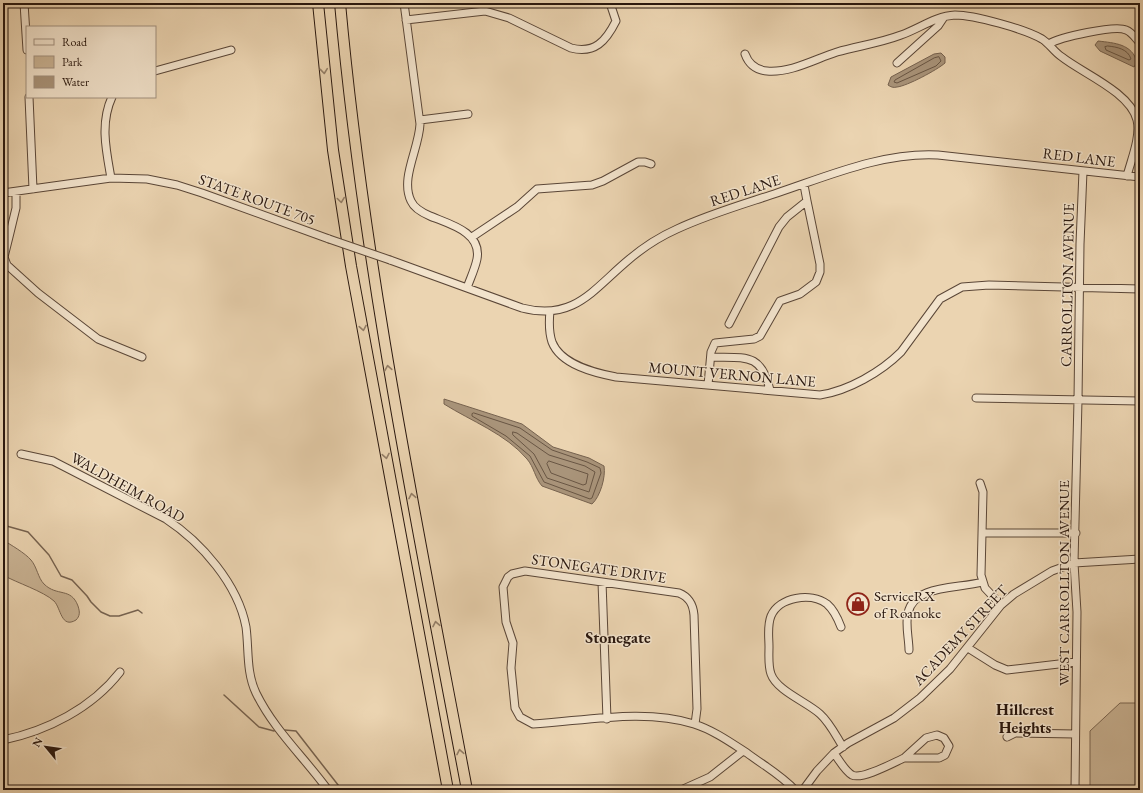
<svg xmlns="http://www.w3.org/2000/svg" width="1143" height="793" viewBox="0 0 1143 793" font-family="'EB Garamond',serif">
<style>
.green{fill:#cab495;stroke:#7a6652}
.water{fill:#a9947a;stroke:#76624f}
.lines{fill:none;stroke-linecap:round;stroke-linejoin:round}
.shore{stroke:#695644;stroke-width:1}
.stream{stroke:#76624f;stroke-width:1.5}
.minor-casing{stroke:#5a4637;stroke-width:9}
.highway-casing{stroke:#29170e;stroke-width:12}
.minor{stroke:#f2e3cc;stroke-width:7}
.highway{stroke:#ebd4b1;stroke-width:10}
.minor-bridge-casing{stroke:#5a4637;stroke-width:9;stroke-linecap:butt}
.minor-bridge{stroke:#f2e3cc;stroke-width:7}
.oneway{stroke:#947f68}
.labels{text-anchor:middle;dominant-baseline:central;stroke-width:3;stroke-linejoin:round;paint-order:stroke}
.street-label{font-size:15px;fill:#29170e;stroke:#f2e3cc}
.poi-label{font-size:15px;fill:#29170e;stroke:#f2e3cc;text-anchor:start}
.neighbourhood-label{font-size:16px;font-weight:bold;fill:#29170e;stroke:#f2e3cc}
</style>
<rect width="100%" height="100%" fill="#ebd4b1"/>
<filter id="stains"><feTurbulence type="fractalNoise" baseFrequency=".005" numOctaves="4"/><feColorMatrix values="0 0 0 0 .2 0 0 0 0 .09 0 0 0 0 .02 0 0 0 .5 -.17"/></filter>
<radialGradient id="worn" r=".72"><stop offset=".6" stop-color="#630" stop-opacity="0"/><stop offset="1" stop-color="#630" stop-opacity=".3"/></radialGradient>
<path class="green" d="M3,540C11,545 25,553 31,560C37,567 38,578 44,584C57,597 71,587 78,606C80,612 80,616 76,620C61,629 61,608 54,601C43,591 17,583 3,575Z
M1120,703H1140V790H1090V731Z
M909,787L972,788V790H909Z"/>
<path class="water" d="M1098,41C1115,43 1132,44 1137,62L1134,67L1100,51L1095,45Z
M941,53L945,57V63C937,70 907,86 897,87C893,88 891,87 888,85L891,77L934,54Z
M444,399L522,424L553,447L589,458L604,466C606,477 600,497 592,504L542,486C535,478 534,467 527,459C506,434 471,421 444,404Z"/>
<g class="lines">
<path class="shore" d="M1108,46C1117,47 1128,49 1131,59L1129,60L1106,50L1105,47Z
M939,57L941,61L936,66L897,83L894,82L895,80L934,58Z
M474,413L520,428L552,450L587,462L600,468L601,473L592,498L590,499L544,482L530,456L506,436L472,416V414Z
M513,432L517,433L549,455L585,466L595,472L589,492L547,478L534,454L513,435Z
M549,461L588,474L586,484L583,485L551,473L547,464Z"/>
<path class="stream" d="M3,525L28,532L49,555L61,576L72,580L87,596L91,602L101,612L110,616H119L138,610L142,613
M224,695L259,727L274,731
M285,730L296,731L342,790"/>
<g class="minor-casing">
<path id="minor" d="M24,3L27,50
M404,3L420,124C419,149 400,178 411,201C414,208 423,213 430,216C449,224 482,232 477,259C475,269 470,279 467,288
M406,20L485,11L509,18L571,48C595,54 606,41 616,21L610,3
M1049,44C1060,37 1115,25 1126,30C1132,32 1136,39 1140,43
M745,54C749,65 756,70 767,71C791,73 815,59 837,52C858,46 880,43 901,35C919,29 935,16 955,15C974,15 1025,29 1042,39C1050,44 1054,52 1062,57C1082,73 1130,92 1137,120C1141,137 1131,160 1127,176
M897,63L938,26L944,17
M155,71L231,50
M29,97L33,189
M420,120L468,114
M111,178C106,150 100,123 112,97
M3,193L111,178L147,179L177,185L202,193L329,239
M9,237L4,257L7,265L38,293L98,339L142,357
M472,237L517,207L537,189L592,185L603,181L638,162H645L651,164
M3,238L9,237L16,208V192
M390,260L522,308C573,321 592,291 626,262C642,248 659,237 677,229C709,214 744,204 777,193C828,176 883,152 938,155L1140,177
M550,311C549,321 549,333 552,342C561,365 595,373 616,377L820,395C848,391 881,372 901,352L940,299L962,287L989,285L1140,289
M729,324L779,227L787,217L807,201L804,185
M711,357C745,358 761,352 770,390
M708,385L711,352L715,343L754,339L760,336L780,301L800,294L816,282L820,272V264L807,201
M976,398L1140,401
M21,454L53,461L166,519C201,542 238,584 246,627C249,649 246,672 256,693C274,730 304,757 328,790
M980,483L983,492L981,575L985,588L1001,605
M982,533H1076
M602,582L607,719
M841,627C838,619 834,610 827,604C811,592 779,597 771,616C767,626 769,637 769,647C769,655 768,666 771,674C777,691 807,702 820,714C830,723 836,736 843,747
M968,648L995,665L1007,670L1076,662
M909,650C909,639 905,624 908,613C914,584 959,589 982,582
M695,724L697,709L694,615C693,604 689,597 679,593L525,571L512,574L508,577L503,587L506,622L513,643L511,668L515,708L520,717L533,724C584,721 645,708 694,724C713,730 730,742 747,753C763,765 781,775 795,790
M937,735L944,738L949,746L945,755L939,758H904L926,738Z
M1007,737L1015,733L1075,734
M3,740C47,731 92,708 120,672
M834,753C839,760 845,771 852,775C862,780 893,763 904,758
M681,790L710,777L743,751
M803,790L817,771L834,753L848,743L894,718L920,698L950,669L1001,605L1014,594L1052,571L1074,563L1140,559
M1075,790L1077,612L1074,563L1078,400L1080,244L1083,171"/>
</g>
<g class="highway-casing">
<path id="highway" d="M318,3L333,150L351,266L448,790
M340,3C364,268 418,529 467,790"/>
</g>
<use href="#minor" class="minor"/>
<use href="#highway" class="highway"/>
<g class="minor-bridge-casing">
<path id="minor-bridge" d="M329,239L390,260"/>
</g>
<use href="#minor-bridge" class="minor-bridge"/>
</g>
<defs><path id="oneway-chevron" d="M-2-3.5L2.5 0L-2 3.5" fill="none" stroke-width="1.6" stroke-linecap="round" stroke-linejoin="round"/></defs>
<g class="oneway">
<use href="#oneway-chevron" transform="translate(324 71) rotate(84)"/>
<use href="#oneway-chevron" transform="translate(341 200) rotate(82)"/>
<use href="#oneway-chevron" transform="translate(363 328) rotate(80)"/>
<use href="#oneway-chevron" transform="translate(388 368) rotate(-100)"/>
<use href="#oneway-chevron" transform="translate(386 456) rotate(79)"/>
<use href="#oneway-chevron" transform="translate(412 496) rotate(-101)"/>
<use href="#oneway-chevron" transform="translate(436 624) rotate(-101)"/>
<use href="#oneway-chevron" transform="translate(460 752) rotate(-101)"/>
</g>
<defs>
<g id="shop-ring" transform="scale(1.15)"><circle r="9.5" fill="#f2e3cc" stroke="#8f2418" stroke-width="1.5"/><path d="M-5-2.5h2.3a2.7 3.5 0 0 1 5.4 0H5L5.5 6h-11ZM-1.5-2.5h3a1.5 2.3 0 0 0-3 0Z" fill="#8f2418"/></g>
</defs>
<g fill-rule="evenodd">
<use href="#shop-ring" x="858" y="604"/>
</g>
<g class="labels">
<g class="street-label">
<text transform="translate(1079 157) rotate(7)">RED LANE</text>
<text transform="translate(745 190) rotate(-18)">RED LANE</text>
<text transform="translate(257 199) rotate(20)">STATE ROUTE 705</text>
<text transform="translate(1067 285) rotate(-89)">CARROLLTON AVENUE</text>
<text transform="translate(732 374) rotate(5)">MOUNT VERNON LANE</text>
<text transform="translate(128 487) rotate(29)">WALDHEIM ROAD</text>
<text transform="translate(599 568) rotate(8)">STONEGATE DRIVE</text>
<text transform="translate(1063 583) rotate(-90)">WEST CARROLLTON AVENUE</text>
<text transform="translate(960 635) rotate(-47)">ACADEMY STREET</text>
</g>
<g class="poi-label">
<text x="874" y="595">ServiceRX<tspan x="874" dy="17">of Roanoke</tspan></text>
</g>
<g class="neighbourhood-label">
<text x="618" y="637">Stonegate</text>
<text x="1025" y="709">Hillcrest<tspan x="1025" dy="18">Heights</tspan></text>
</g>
</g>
<rect width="1143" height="793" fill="none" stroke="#ebd4b1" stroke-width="16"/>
<rect x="4" y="4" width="1135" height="785" fill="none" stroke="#29170e" stroke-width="2"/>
<rect x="8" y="8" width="1127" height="777" fill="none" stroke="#29170e"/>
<rect x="26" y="26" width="130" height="72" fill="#f2e3cc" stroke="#a29180"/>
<rect x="34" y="39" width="20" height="6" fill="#f2e3cc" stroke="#a29180"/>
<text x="62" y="46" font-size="12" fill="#29170e">Road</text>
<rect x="34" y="56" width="20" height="12" fill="#cab495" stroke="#a29180"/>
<text x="62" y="66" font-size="12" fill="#29170e">Park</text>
<rect x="34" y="76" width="20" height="12" fill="#a9947a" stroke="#a29180"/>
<text x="62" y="86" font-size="12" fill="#29170e">Water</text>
<g transform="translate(46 747) rotate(299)" stroke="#f2e3cc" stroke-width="3" paint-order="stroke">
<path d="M0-3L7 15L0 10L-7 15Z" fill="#29170e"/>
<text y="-6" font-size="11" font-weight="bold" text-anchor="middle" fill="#29170e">N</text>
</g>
<rect width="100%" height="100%" filter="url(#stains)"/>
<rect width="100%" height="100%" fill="url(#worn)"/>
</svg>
